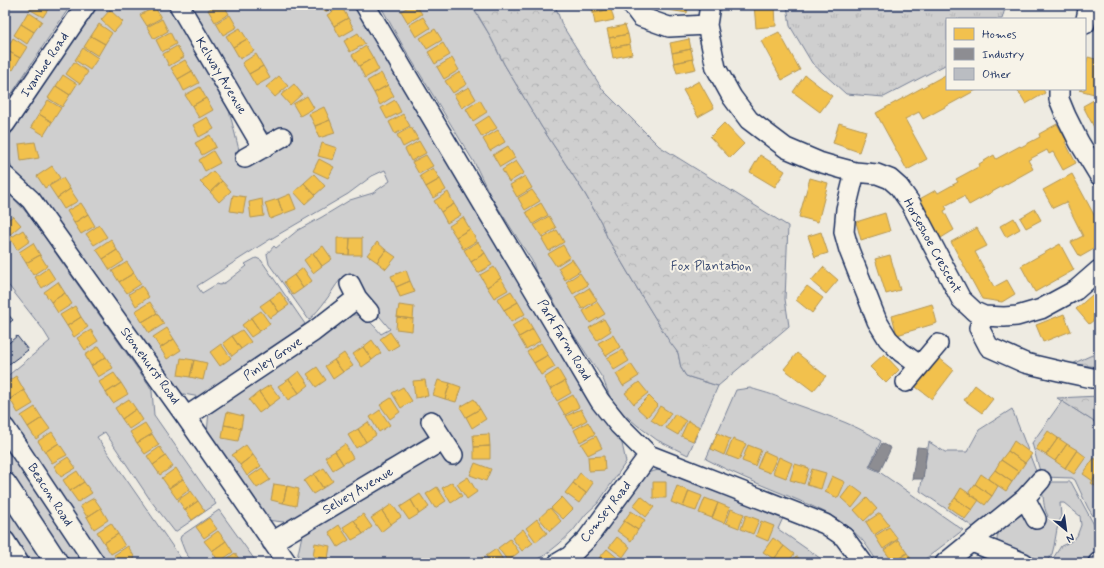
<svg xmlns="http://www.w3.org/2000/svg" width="1104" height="568" viewBox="0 0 1104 568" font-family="Mynerve,sans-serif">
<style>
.green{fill:#cfcfcf;stroke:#757f96}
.forest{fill:url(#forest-crowns);stroke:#757f96}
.park{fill:url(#park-tufts);stroke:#757f96}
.homes{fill:#f2c14e;stroke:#b29553}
.industry{fill:#8d8d92;stroke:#6b7182}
.building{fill:#babdc2;stroke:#1b2f5e}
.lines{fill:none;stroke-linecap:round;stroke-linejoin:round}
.minor-casing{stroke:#1b2f5e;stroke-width:22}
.major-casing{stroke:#1b2f5e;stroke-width:25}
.minor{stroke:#f7f3e8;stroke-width:19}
.major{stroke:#f7f3e8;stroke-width:22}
.labels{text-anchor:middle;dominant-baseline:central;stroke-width:4;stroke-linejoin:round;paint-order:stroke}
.street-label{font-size:13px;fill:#1b2f5e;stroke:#f7f3e8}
.park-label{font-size:13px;fill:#3f4f75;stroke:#f7f3e8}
</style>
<defs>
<pattern id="forest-crowns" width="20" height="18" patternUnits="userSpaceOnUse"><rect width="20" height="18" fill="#cfcfcf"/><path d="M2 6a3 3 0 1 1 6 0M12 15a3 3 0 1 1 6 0" fill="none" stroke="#b1b2b4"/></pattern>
<pattern id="park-tufts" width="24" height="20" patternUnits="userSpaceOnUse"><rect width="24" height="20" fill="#cfcfcf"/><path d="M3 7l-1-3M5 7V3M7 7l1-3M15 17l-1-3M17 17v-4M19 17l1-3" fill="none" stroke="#b1b2b4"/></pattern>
</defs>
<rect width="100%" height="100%" fill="#eeebe2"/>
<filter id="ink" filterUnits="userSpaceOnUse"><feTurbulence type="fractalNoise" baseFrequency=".025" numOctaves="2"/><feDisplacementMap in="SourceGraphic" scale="8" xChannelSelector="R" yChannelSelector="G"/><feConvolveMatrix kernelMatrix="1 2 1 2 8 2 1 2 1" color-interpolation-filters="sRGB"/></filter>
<g filter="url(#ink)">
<path class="green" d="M5,5H71L47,40L5,104Z
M96,5H171L228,106L240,154L277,133H268L263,129L189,5H357L621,439L626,462L598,503L586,514L572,532L559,544L544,556L531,563H296L302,535L307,531L435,452L444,456L449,465L460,459L425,417L421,422L428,436L393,458L381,464L294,523L265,520L207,434L209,410L350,315C363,313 373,324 381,334L390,329L371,306L356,283L350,272C337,280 335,288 326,300C321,307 315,314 309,320L269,264L267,254L274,246L276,248L298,230L322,217L350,200L373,193L390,181L385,170L372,176L348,194L269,240L197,286L202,293L217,284L220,285L226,282L247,266L245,264L256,258L261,260L305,324L262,355L239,369L215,388L200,397L178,393L38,194L22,178L12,170L5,142L38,94L45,79L89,13Z
M380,5H471L489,34L504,64L541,126L585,194L601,222L607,237L641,295L660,326L678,353L681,368L686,376L718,386L688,455L657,440L638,426L624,414L610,397L603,379L564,320L548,290L538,277L532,261L490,195L475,164L403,46Z
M5,191C33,214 50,247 71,275C97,312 123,348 149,385L152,391L154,415L216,504L175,532L151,501L105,432L97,437L184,563H105L5,410V378L50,341L42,328L5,281Z
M750,388C762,392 773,394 784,400C816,412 852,422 881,441L869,467L878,471L963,530L920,563H878C871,552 864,540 854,532C833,513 807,504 781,493C756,483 730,472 706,459L736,390Z
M1062,401L1099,425V519L1097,522L1088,508L1075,480L1072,478L1043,477L1041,475L1032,443Z
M1012,409L1039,479L976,529L920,491L929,442L945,452H967L979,430Z
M5,437L87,563H68L5,469Z
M667,468L783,518L778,529L827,563H567L642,474Z
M1047,482H1071L1099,534V552C1086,566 1068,563 1050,563L1061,546L1070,542L1077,536L1081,525L1080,516L1064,503H1060L1061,517L1057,529L1054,546L1052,554L1046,562L1040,561L997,541C996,528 1013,519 1024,514L1040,522L1048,516C1042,505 1045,500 1041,488Z
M5,495L51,563H26L5,530Z
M219,510L257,563H193L185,552L180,539L181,536Z
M989,558L1001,563H966L975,559Z"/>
<path class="forest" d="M472,5H555L562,25L603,90L659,146L788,226L785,299L789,326L718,386L686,376L681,368L678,353L669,341L641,295L607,237L601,222L585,194L541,126L504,64L489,34Z
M1099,352V367L1072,364Z
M1099,396V425L1057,398Z"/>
<path class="park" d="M787,5H1006L1002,19H947V64L884,97L846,94L812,63L790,26Z"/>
<path class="homes" d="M32,5H49L50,6L43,17L29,9Z
M217,5H224L229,14L215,22L208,10Z
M320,5H337L325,12Z
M412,5H416L422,14L408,23L401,11Z
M591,5H610L611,9L593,13Z
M669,5H688L687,13L669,10Z
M754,5H775L776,26L756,28Z
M341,6L348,18L334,26L327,15Z
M155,7L161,18L147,26L140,15Z
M611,9L614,20L595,24L593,13Z
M110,10L123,22L114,32L101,20Z
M28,12L42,21L34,32L21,24Z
M230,15L237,27L223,35L216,23Z
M423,17L430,28L416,37L409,25Z
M348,18L354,29L340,37L334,26Z
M162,19L168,31L154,39L147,27Z
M21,24L34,32L27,44L14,35Z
M99,24L112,33L105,44L91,36Z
M625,25L628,34L609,38L607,29Z
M240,28L247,39L233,47L226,36Z
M435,29L442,40L427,49L420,38Z
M170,32L176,44L162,52L156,40Z
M779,32L800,70L782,80L761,41Z
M358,33L365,44L350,52L344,41Z
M628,34L630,44L611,48L609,38Z
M91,36L105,44L98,56L84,47Z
M13,38L27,47L20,58L6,50Z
M247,39L254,51L240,59L233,47Z
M689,39L691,49L672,53L670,43Z
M443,43L450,55L435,64L428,52Z
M630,44L632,54L613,58L611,48Z
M177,46L184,57L169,66L163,54Z
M366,46L373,58L359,66L352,55Z
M83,48L98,58L90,70L75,60Z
M691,49L693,59L674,63L672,53Z
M6,50L20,58L13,70L5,65Z
M256,54L263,66L249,74L242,63Z
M1088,57L1099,60L1098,95L1079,90L1085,89V67Z
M373,58L379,70L365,78L359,66Z
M452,58L459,70L444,79L437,67Z
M693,59L696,69L677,73L674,63Z
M185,60L192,71L178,79L171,68Z
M74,62L88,72L80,84L66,74Z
M263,66L270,78L256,86L249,74Z
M5,71L10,74L5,81Z
M192,71L199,83L184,91L178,79Z
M460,72L467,84L453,93L445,81Z
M381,73L388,85L374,93L367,81Z
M947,74V89H978L923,119L919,112L905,119L927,159L907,170L876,113Z
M63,75L77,84L70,95L56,86Z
M805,75L832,96L820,112L793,92Z
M279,76L288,86L275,97L266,87Z
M699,81L714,108L698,117L683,90Z
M294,84L302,94L290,105L281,95Z
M388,85L394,96L380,105L374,93Z
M56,86L70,95L62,107L48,98Z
M200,87L206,98L192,106L185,95Z
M469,87L476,99L462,108L454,95Z
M1017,89H1043L1045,93L1026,104Z
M307,96L314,108L300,116L293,104Z
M1099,97V137L1083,106Z
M206,98L213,110L199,118L192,106Z
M48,100L61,108L52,122L39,114Z
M395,100L401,112L387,119L381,108Z
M480,100L487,112L473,121L466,109Z
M324,107L330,120L315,126L309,114Z
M39,114L52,122L44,135L31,127Z
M403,114L410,126L395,134L389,122Z
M489,116L497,128L482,137L475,125Z
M207,117L214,129L199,137L193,125Z
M330,120L335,133L319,138L315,126Z
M724,123L744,144L730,158L710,137Z
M839,123L866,131L859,152L833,143Z
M1057,124L1067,141L1065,142L1076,163L1063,170L1053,152L1049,154L1047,150L1028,160L1033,169L969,205L964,196L945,206L947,209L944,211L954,230L941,238L929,218L927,219L916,201L936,190L938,193L958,182L956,179L980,166L979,164L994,155L996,159L1020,146L1021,147L1040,137L1039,134Z
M411,127L418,139L403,147L397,135Z
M498,130L505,142L490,151L483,139Z
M210,135L216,147L202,155L195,143Z
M419,141L426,153L411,161L405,149Z
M35,142L39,158L21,161L19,144Z
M322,143L337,148L333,160L318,156Z
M508,146L515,158L500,167L493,155Z
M213,151L220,163L205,171L199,160Z
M426,155L433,166L419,174L412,162Z
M760,155L785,171L775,187L750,172Z
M319,159L334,167L328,178L313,171Z
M516,161L524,173L509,182L502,170Z
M52,166L60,178L45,188L37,176Z
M433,168L440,179L426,187L420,176Z
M213,171L222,181L210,192L200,182Z
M314,174L325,186L315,195L304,183Z
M1072,174L1099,224V233L1094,249L1080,257L1071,242L1083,236L1066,202L1053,208L1043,190Z
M525,176L532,188L517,197L510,185Z
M63,178L70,189L57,198L49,186Z
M810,178L828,183L818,222L799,217Z
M440,179L446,190L433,198L426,187Z
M222,181L231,191L219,202L210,192Z
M304,183L315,195L305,204L294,192Z
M70,189L78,201L64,209L57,198Z
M532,190L540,201L525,210L518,198Z
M448,192L454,204L441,212L434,201Z
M290,194L296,209L283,214L278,199Z
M233,195L246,197L243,213L230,211Z
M262,199L264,216L251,218L249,202Z
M278,199L283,214L270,219L265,203Z
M81,203L88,214L74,223L67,211Z
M541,203L548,215L533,224L526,212Z
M454,204L461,215L447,223L441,212Z
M1035,209L1041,220L1026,228L1020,218Z
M885,213L890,231L861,240L856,222Z
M88,214L95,226L81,234L74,223Z
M13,216L21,225L7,237L5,235V222Z
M549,216L556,228L542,237L534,225Z
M463,217L470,229L456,237L449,226Z
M1014,218L1020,229L1006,237L1000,226Z
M99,225L107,237L94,245L86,234Z
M977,228L987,246L975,252L994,287L1007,280L1015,294L1002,302L982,299L951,242Z
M470,229L477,241L463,249L456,237Z
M23,230L30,241L17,250L10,238Z
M557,230L564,242L549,251L542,239Z
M821,232L828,253L815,257L808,236Z
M337,238H350L349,255L337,254Z
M350,238H362V255H349Z
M111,239L117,250L103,259L96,249Z
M377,242L386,250L377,262L367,255Z
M478,242L485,253L471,262L464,250Z
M33,243L40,255L26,263L19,252Z
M1060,244L1074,270L1035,292L1021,266Z
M563,245L570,257L556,266L548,254Z
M323,246L332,259L322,266L313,253Z
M117,250L124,261L110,270L103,259Z
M386,250L396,257L386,269L377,262Z
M313,253L322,266L313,273L304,260Z
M485,253L492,265L478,273L471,262Z
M40,255L47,266L33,275L26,263Z
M890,255L900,290L886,294L875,259Z
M572,259L580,271L565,280L558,268Z
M127,262L134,273L119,282L112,271Z
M494,267L501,278L487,287L480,275Z
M823,267L838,280L826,294L811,281Z
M48,268L55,279L42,288L35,277Z
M303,268L312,281L303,288L294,275Z
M406,270L410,281L396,287L391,276Z
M134,273L141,284L127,293L119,282Z
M580,273L588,285L573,294L566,282Z
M294,275L303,288L293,295L284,282Z
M501,278L508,290L494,298L487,287Z
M410,281L415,292L400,297L396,287Z
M58,282L65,293L51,302L44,292Z
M142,286L149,297L136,306L129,294Z
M807,286L823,298L812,313L796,300Z
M589,288L597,300L582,309L575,297Z
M511,291L518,302L504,310L497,299Z
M280,292L289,305L279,312L270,299Z
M65,293L72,304L58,313L51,302Z
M1092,295L1099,303V316L1089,324L1076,309Z
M270,299L279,312L270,318L260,306Z
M150,302L157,313L142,322L135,311Z
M518,302L525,314L511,322L504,310Z
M597,302L605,314L590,323L583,311Z
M932,304L937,323L897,335L892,316Z
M399,305L414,307L413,319L397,317Z
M75,306L81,317L67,326L60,315Z
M261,311L270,324L260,331L251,318Z
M157,313L164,324L149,333L142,322Z
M1064,314L1071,331L1043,342L1036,325Z
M81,317L88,327L74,337L67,326Z
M397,317L413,319L412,331L396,329Z
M526,317L533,329L519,337L512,326Z
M251,318L260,331L251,337L242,325Z
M604,319L611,331L597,340L589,328Z
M167,328L174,339L160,348L153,337Z
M533,329L540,341L526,349L519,337Z
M91,330L98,341L85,350L77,338Z
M242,330L251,342L241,349L232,336Z
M390,332L399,345L389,351L380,339Z
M613,335L620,347L606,356L598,343Z
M232,336L241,349L232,356L223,343Z
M174,339L181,350L167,359L160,348Z
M372,340L381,353L372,360L363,347Z
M541,343L548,355L534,363L527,352Z
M221,344L231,358L220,366L210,352Z
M99,346L106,357L91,366L85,355Z
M363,347L372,360L362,367L353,354Z
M622,350L629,361L614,370L607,358Z
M344,353L353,366L343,372L334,360Z
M797,353L826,376L813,391L784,369Z
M884,354L899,370L886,383L870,367Z
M548,355L555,367L541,375L534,363Z
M106,357L113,368L98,377L91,366Z
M181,358L194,360L190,377L178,375Z
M939,358L954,370L932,399L916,387Z
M194,360L207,363L203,380L190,377Z
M334,360L343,372L333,379L325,366Z
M631,364L639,376L623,386L616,374Z
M317,367L326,380L316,387L307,374Z
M558,369L565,381L550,389L544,378Z
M299,371L309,385L299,393L289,379Z
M114,373L121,383L106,393L99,382Z
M16,376L24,390L10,399L5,392V383Z
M289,379L299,393L288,400L278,386Z
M425,380L428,396L415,398L413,381Z
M438,380L450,383L445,399L433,395Z
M565,381L571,393L557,401L550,389Z
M639,382L648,393L634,404L625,393Z
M121,383L128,394L113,403L106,393Z
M450,383L461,387L456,402L445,399Z
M270,385L280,398L269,406L259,392Z
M975,385L993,399L982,413L964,400Z
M403,387L412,401L401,408L392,393Z
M24,390L33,404L18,413L10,399Z
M259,392L269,406L259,413L249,400Z
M573,395L579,407L565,415L558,403Z
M649,396L658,405L647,417L637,408Z
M391,398L400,412L390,419L380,405Z
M129,399L136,409L122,419L115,408Z
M474,399L480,409L466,417L460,407Z
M660,406L671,413L662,427L651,420Z
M35,407L42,418L28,427L21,416Z
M136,409L143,420L129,429L122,419Z
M480,409L486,419L472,428L466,417Z
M581,409L587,420L573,428L566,416Z
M380,410L390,425L379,432L370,417Z
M227,412L243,416L241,428L224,425Z
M675,414L686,421L678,435L666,428Z
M42,418L50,429L36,439L28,427Z
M688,421L700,427L693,441L681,436Z
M368,422L376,435L366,442L358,429Z
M588,422L595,434L580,442L574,430Z
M145,423L152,434L137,443L130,432Z
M224,425L241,428L238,441L222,438Z
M358,429L366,442L356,448L348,435Z
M1048,431L1058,438L1046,455L1036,449Z
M52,432L59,443L45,452L38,441Z
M717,433L730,439L724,455L711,449Z
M152,434L159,445L145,454L137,443Z
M489,434L490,446L474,447L473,435Z
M596,436L602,448L588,455L581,444Z
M1058,438L1067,444L1055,461L1046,455Z
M733,439L746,444L739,460L726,455Z
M1014,441L1032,454L1025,463L1008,451Z
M59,443L67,455L52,463L45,452Z
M345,444L353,458L343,464L335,451Z
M1067,444L1077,450L1065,468L1055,461Z
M246,445L253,455L240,465L232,455Z
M748,445L761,450L755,466L742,461Z
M490,446V459H474V447Z
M160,447L166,456L153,465L147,456Z
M1077,450L1086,457L1074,474L1065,468Z
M335,451L343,464L333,470L325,457Z
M764,451L777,457L770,473L757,468Z
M1008,451L1025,463L1019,472L1001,460Z
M253,455L261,466L247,476L240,465Z
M166,456L173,466L160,475L153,465Z
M604,456L605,470L589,471L588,457Z
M68,457L76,468L61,477L54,466Z
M779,457L792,463L786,478L773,473Z
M1094,458L1099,461V472L1093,481L1083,474Z
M1001,460L1019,472L1012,482L995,470Z
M475,463L491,469L486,481L470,475Z
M795,464L809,468L804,484L790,480Z
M176,468L183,479L169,488L162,478Z
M262,468L270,480L257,488L249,477Z
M324,468L333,481L323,488L314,474Z
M812,469L826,473L821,489L807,485Z
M995,470L1012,482L1006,491L988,479Z
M77,471L84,482L70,491L63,480Z
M1099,472V489L1091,483Z
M580,473L593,483L586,493L573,483Z
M314,474L323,488L313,494L304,481Z
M981,474L998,486L992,496L975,484Z
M832,476L845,482L838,498L825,492Z
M468,477L477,492L467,499L457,484Z
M183,479L190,489L177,499L169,488Z
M84,482L92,493L78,502L70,491Z
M452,482L462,496L451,503L442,488Z
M653,482H666V498H653Z
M573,483L586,493L579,503L565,493Z
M274,484L287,486L283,503L271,500Z
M975,484L992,496L985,505L968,493Z
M851,485L863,494L852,508L841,498Z
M287,486L299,489L296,506L283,503Z
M677,486L689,491L683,507L671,502Z
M437,487L446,501L435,508L426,494Z
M961,488L979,500L972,510L955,498Z
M191,491L198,501L185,510L178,500Z
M689,491L702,496L696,511L683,507Z
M420,494L429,507L419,514L411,500Z
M641,496L654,507L646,517L633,506Z
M562,497L573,509L563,519L551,508Z
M94,498L101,508L87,517L80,506Z
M705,498L718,503L712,518L699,513Z
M867,498L877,509L864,521L854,510Z
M955,498L972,510L965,519L948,507Z
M411,500L419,514L409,520L400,507Z
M198,501L205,511L192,520L185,510Z
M718,503L730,508L724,523L712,518Z
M392,504L401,517L391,524L382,511Z
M101,508L108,520L94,529L87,517Z
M550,508L561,521L550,531L539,518Z
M731,509L744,514L739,528L726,523Z
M382,511L391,524L381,532L371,518Z
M631,511L645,520L638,530L624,521Z
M880,513L889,525L874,535L866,522Z
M363,514L372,527L363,534L354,520Z
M746,515L759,520L753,534L741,529Z
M209,518L217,529L204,538L196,527Z
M537,519L547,533L536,542L526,528Z
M354,520L363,534L352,540L343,527Z
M624,521L638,530L631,541L617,531Z
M761,521L774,526L768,541L756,536Z
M111,523L118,534L104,543L97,532Z
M339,525L349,540L338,547L329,532Z
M889,527L898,539L883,549L875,536Z
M523,529L533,543L522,551L512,538Z
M218,531L226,541L212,551L204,541Z
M118,534L125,546L111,554L104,543Z
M617,537L630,547L623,557L609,547Z
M773,538L784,546L774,559L763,552Z
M510,539L519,552L508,561L498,548Z
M898,540L907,553L893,562L884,550Z
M226,541L233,552L219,562L212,551Z
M315,543L330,546L328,559L313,556Z
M128,546L135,558L128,563H119L114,555Z
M784,546L794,554L788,563H779L774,559Z
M496,549L505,563H490L486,556Z
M607,549L620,560L617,563H604L599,558Z
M235,553L242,563H221Z
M907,553L914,563H893Z
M796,556L806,563H791Z
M483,557L486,563H474Z"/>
<path class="industry" d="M882,443L891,448L880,471L870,466Z
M917,447L927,448L923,479H912Z"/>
<path class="building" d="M5,311L13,320L5,326Z
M17,336L28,350L5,367V346Z"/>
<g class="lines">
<g class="minor-casing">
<path id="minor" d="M179,5L263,148
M365,5L600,401L619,425L649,455L825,524L844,537L863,563
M632,5L641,17L669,27L707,25
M710,5L707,25L716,68L732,97L749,120L786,148L819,162L836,167L855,172L877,174L890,179L899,187L911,204L961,299L975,312L984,316L1004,317L1017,316L1041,309L1076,290L1099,270
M1085,24L1089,5
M1059,89V99L1066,116L1079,142L1099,175
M5,124L86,5
M245,158L282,137
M855,172L846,209L844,232L849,250L877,321L888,339L901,352L919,365
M5,176L31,200L186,417L287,563
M350,284L357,298L369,312
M984,316L979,328L989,347L1025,363L1059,371L1092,378H1099
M906,382L938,344
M186,417L313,332L357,298
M431,421L453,455
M5,428L95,563
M1025,498L1036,519
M5,541L19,563
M272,542L443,440
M972,542L1024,563
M558,563L570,556L587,539L649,455
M945,563L1025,498L1041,480
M1098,563L1099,562"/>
</g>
<g class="major-casing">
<path id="major" d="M5,484L57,563"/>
</g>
<use href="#minor" class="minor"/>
<use href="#major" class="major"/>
</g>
</g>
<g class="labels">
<g class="street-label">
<text transform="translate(45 65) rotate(-56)">Ivanhoe Road</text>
<text transform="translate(221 76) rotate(59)">Kelway Avenue</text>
<text transform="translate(932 246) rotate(61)">Horseshoe Crescent</text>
<text transform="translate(564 340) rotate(59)">Park Farm Road</text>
<text transform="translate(273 359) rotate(-34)">Pinley Grove</text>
<text transform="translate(150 366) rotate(54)">Stonehurst Road</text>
<text transform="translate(358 491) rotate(-31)">Selvey Avenue</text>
<text transform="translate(50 495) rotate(57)">Beacon Road</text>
<text transform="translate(606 512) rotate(-52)">Comsey Road</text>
</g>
<g class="park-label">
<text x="711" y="266">Fox Plantation</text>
</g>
</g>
<rect width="1104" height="568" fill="none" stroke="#f7f3e8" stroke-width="20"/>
<rect x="10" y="10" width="1084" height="548" fill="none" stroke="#1b2f5e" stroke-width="1.5" filter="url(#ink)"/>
<rect x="946" y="18" width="140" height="72" fill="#f7f3e8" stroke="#9fa5b1"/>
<rect x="954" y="28" width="20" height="12" fill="#f2c14e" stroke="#9fa5b1"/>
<text x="982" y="38" font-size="12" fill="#1b2f5e">Homes</text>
<rect x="954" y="48" width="20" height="12" fill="#8d8d92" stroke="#9fa5b1"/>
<text x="982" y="58" font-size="12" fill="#1b2f5e">Industry</text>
<rect x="954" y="68" width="20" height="12" fill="#babdc2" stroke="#9fa5b1"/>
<text x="982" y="78" font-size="12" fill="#1b2f5e">Other</text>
<g transform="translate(1066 530) rotate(151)" stroke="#f7f3e8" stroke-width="3" paint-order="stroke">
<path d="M0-3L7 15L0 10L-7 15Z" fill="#1b2f5e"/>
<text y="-6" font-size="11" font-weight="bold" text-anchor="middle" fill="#1b2f5e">N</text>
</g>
</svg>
